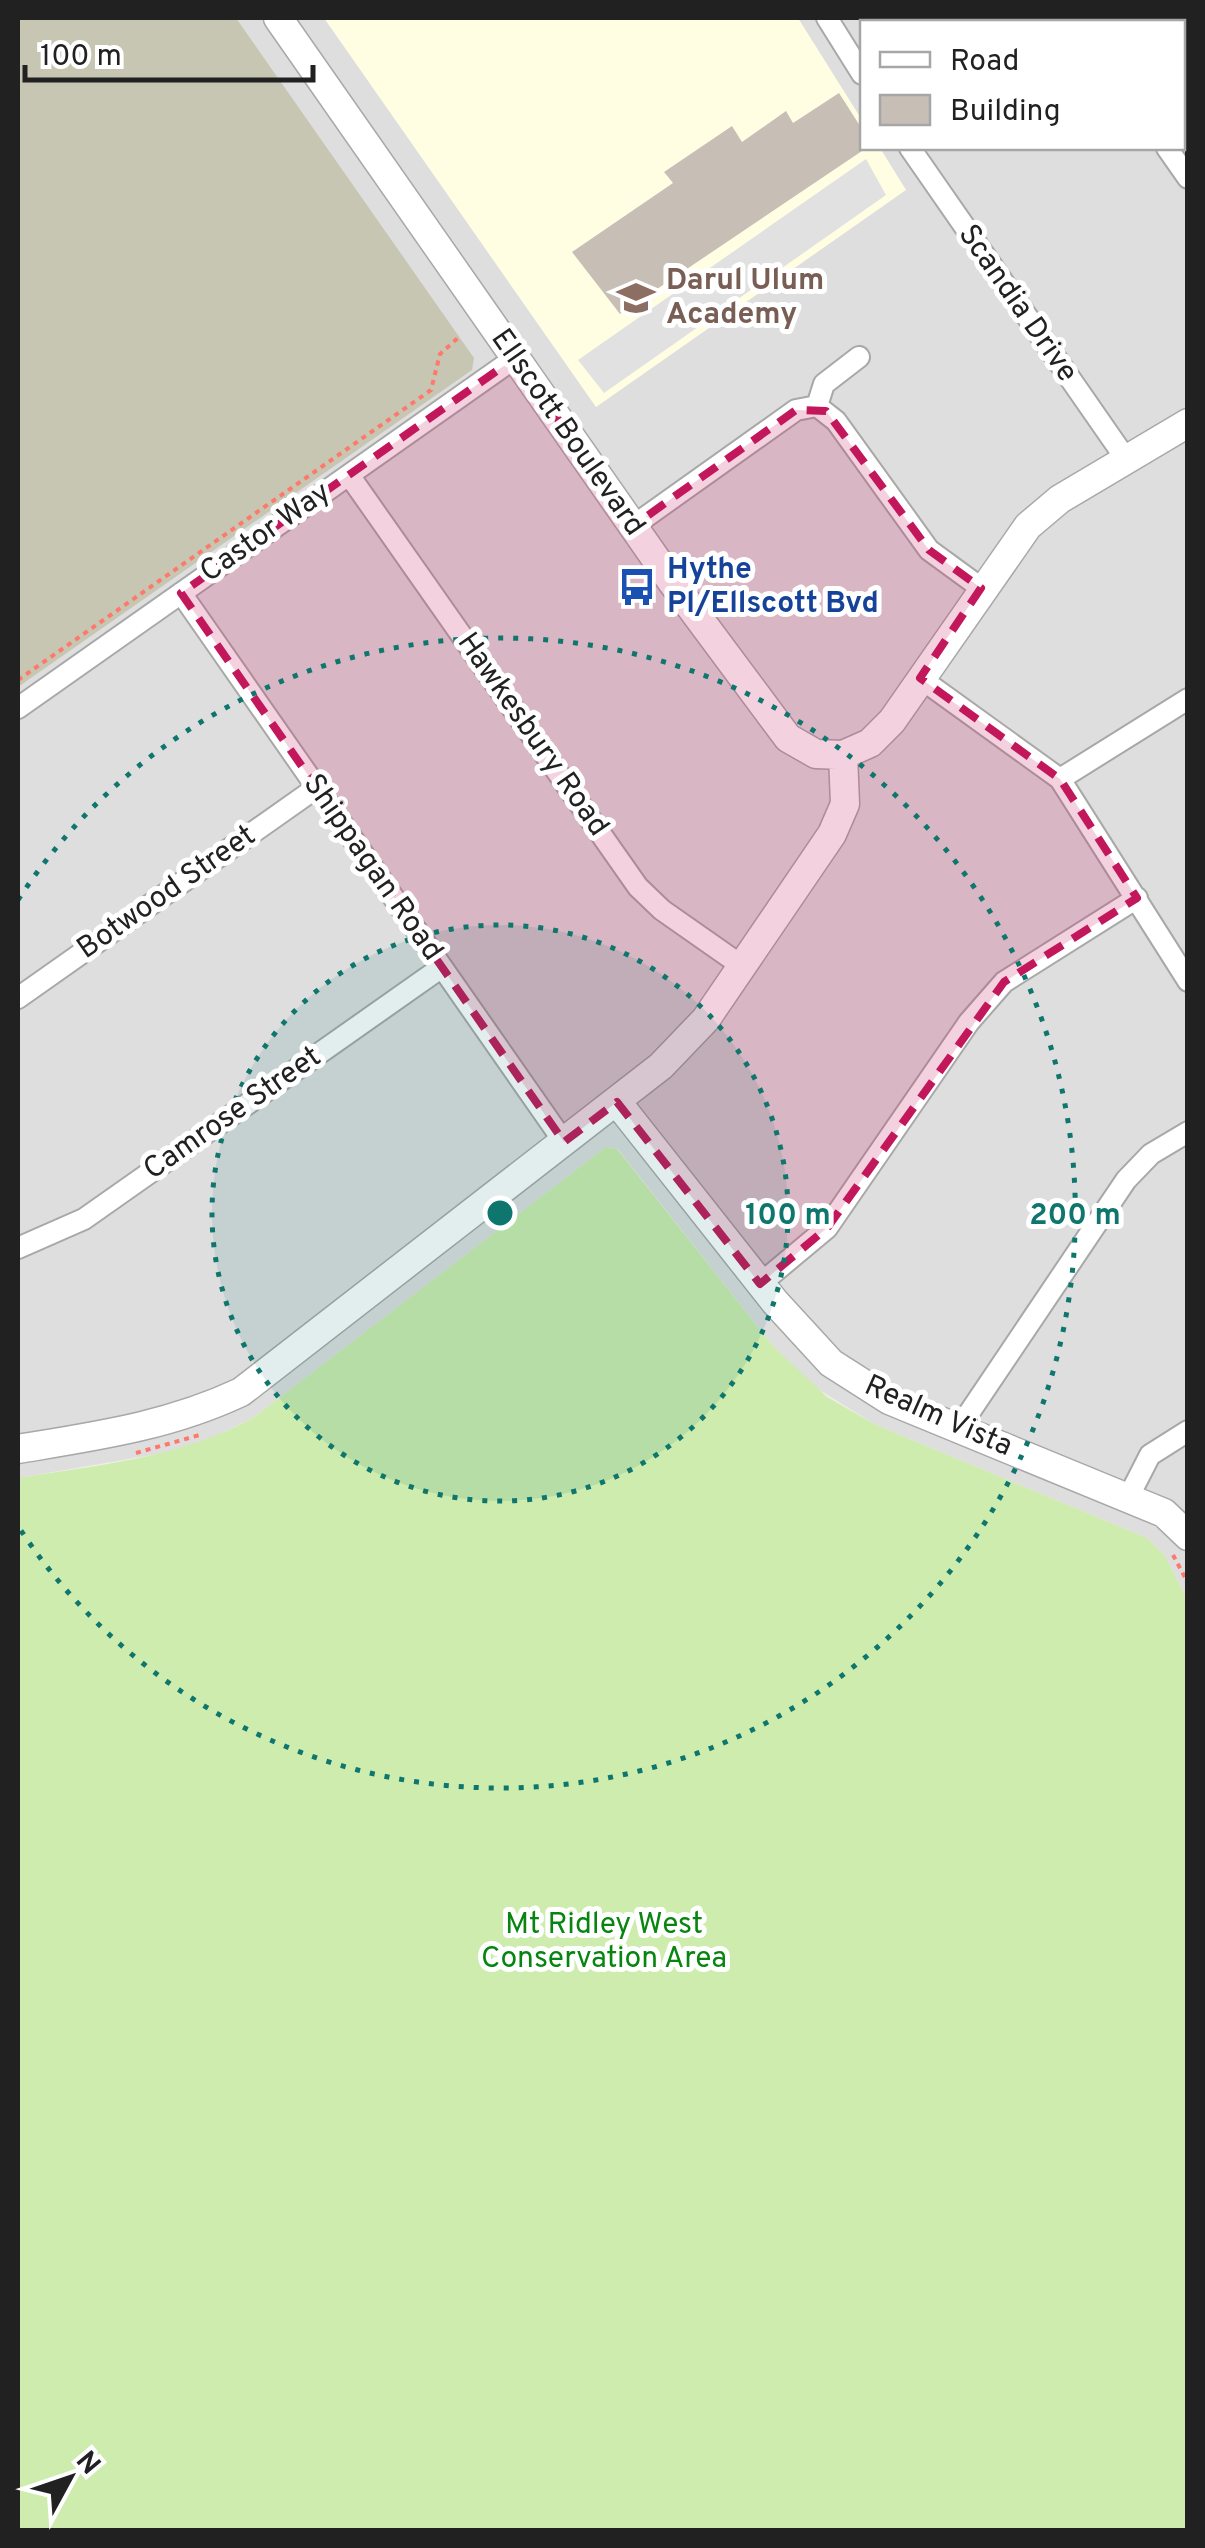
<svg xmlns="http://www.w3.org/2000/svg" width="1205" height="2548" viewBox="0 0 1205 2548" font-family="Overpass,sans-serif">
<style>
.residential{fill:#dfdede;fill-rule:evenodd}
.education{fill:#fffee3}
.construction{fill:#c7c6b2}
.grass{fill:#cdecad}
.parking{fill:#e1e1e1}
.building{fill:#c7beb6}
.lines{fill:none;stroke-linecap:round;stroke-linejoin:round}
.minor-casing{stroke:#a8a8a8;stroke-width:24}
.tertiary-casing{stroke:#a8a8a8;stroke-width:31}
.path{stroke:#fe786c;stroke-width:4;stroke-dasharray:5 5;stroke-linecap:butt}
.minor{stroke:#fff;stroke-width:20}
.tertiary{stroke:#fff;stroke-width:28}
.marked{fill:#c2185b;fill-opacity:0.2;stroke:#c2185b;stroke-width:8;stroke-dasharray:20 12;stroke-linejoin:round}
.ring{fill:none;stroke:#0f766e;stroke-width:5;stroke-dasharray:5 10}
.labels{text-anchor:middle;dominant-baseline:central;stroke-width:10;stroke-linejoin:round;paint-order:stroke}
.education-label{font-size:30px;font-weight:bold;fill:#785e54;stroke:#fff;text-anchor:start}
.street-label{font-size:30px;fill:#212121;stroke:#fff}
.transit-label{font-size:30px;font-weight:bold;fill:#164399;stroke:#fff;text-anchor:start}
.park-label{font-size:30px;fill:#088510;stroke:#fff}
.centre{fill:#0f766e;stroke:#fff;stroke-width:5}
.ring-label{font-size:30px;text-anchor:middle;font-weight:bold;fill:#0f766e;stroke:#fff;stroke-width:10;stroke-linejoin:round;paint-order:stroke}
</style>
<rect width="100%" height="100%" fill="#f1eee7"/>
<path class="residential" d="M18,18H1187V1599L1165,1556L1147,1538L876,1425L813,1386L773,1346L618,1149L606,1147L253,1418L203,1442L164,1453L18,1478ZM862,22H1182V148H862Z"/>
<path class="education" d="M324,18H798L862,120V148H880L906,190L596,407Z"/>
<path class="construction" d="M18,18H236L474,358L472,370L18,687Z"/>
<path class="grass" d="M606,1147L617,1149L773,1346L827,1397L876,1425L1147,1538L1165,1556L1187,1599V2530H18V1478C99,1465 180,1458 253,1418Z"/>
<path class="parking" d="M866,159L886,195L604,393L578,360Z"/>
<path class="building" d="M839,93L862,129V151L620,314L572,252L673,183L664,172L732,126L742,142L786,111L793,123Z"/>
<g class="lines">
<g class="minor-casing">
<path id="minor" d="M827,18L862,74
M1080,18L1083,22
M910,148L1126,459
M1167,148L1188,178
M817,406L836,421L929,550L981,588
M349,475L638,887L662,910L742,966
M633,526L796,410L817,406L824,384L859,357
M181,593L564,1142
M920,678L1060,779L1188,981
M18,708L515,358
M1060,779L1188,699
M18,998L316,788
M18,1248L84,1219L442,967
M760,1284L827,1228L969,1022L1004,982L1137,898
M959,1428L1126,1180L1151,1154L1188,1132
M1128,1498L1150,1455L1188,1431"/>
</g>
<g class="tertiary-casing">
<path id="tertiary" d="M278,18L672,582L788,738L816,754L843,755L870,743L892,721L1028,526L1060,499L1188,423
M617,1102L775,1302L831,1363L889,1400L1164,1513L1188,1536
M18,1449C96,1436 169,1426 241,1392L661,1066L706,1019L832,834L845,804L843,755"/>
</g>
<path class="path" d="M18,680L431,390L440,354L459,337
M136,1453L203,1434
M1173,1555L1188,1583"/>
<use href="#minor" class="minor"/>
<use href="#tertiary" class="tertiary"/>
</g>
<path class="marked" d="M515,358L633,526L796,410L826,411L929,550L981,588L920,678L1060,779L1137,898L1004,982L827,1228L760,1284L617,1102L564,1142L181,593Z"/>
<circle cx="500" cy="1213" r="288" fill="#0f766e" fill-opacity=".12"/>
<g class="ring">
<circle cx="500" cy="1213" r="288"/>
<path d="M18 900A575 575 0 1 1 18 1526"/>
</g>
<defs>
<g id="school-bare" transform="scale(3)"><path d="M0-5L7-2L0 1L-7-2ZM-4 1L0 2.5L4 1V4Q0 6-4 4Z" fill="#8d6e63" stroke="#fff" stroke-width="2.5" paint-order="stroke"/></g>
<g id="bus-bare" transform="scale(3)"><path d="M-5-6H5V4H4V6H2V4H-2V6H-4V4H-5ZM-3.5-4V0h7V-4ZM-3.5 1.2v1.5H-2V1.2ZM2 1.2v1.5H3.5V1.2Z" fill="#1a4fb4" stroke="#fff" stroke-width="2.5" paint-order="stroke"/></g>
</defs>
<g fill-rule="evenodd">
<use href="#school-bare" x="636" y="298"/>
<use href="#bus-bare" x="637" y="587"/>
</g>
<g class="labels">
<g class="education-label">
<text x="666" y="281">Darul Ulum<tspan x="666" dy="34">Academy</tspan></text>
</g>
<g class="street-label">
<text transform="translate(1017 304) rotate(55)">Scandia Drive</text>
<text transform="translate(567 433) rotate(55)">Ellscott Boulevard</text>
<text transform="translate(266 533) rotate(-35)">Castor Way</text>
<text transform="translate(532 735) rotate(55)">Hawkesbury Road</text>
<text transform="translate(372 868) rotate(55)">Shippagan Road</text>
<text transform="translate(167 893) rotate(-35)">Botwood Street</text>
<text transform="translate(233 1114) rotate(-35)">Camrose Street</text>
<text transform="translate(938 1417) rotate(24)">Realm Vista</text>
</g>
<g class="transit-label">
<text x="667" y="570">Hythe<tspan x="667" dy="34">Pl/Ellscott Bvd</tspan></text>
</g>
<g class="park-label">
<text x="604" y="1925">Mt Ridley West<tspan x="604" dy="34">Conservation Area</tspan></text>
</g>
</g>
<circle cx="500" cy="1213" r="15" class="centre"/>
<g class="ring-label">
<text x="788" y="1224">100 m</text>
<text x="1075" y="1224">200 m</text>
</g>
<rect width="1205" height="2548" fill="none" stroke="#212121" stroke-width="40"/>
<rect x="860" y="20" width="325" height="130" fill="#ffffff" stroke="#a6a6a6" stroke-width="2.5"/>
<rect x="880" y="52" width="50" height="15" fill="#ffffff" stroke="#a6a6a6" stroke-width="2.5"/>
<text x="950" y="70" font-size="30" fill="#212121">Road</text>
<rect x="880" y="95" width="50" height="30" fill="#c7beb6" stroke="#a6a6a6" stroke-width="2.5"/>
<text x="950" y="120" font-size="30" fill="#212121">Building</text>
<g transform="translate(70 2478) rotate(50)" stroke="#ffffff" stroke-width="8" paint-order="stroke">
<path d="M0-8L18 38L0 25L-18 38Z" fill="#212121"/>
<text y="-15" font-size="28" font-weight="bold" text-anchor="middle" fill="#212121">N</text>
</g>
<path d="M25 65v15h288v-15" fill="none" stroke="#212121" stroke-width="5"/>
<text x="40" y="65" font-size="30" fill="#212121" stroke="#ffffff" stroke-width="8" paint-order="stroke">100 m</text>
</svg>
